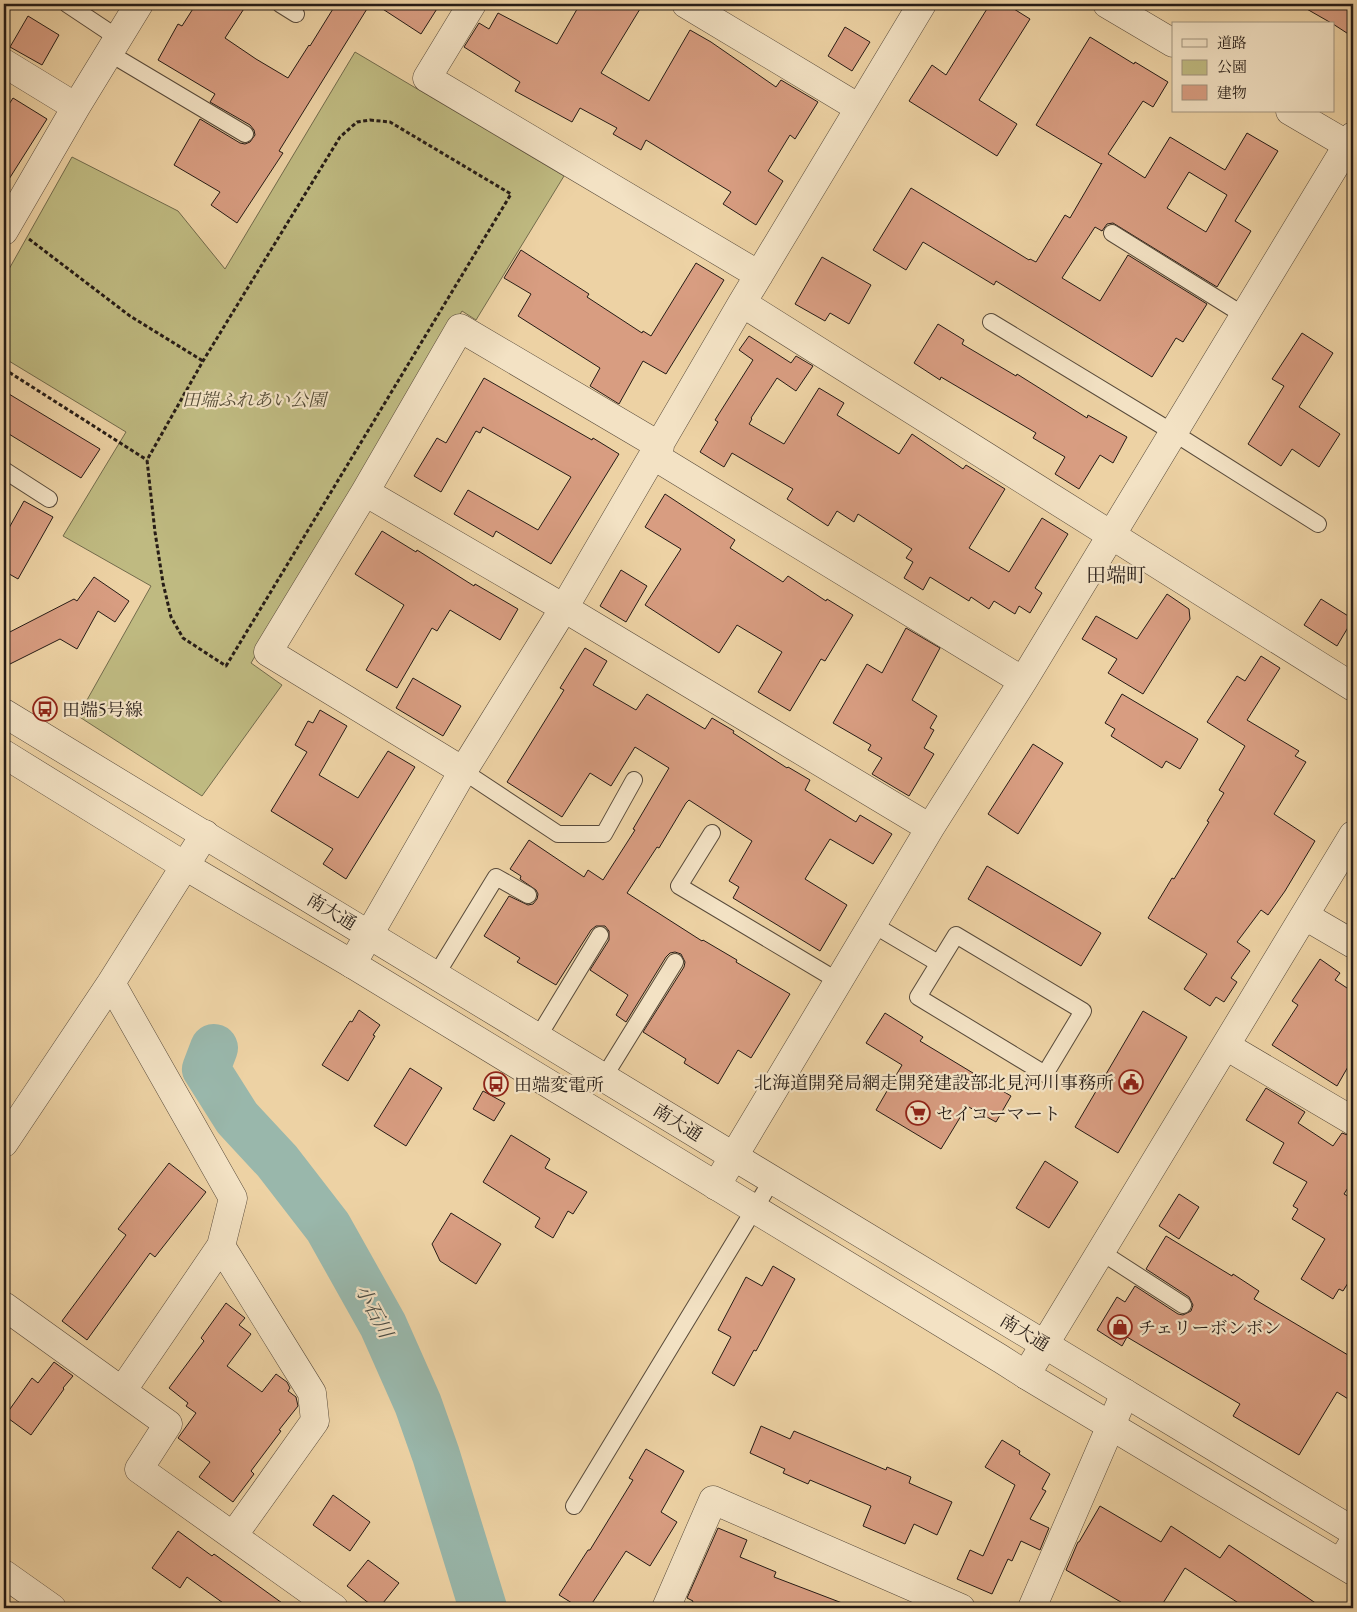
<svg xmlns="http://www.w3.org/2000/svg" width="1357" height="1612" viewBox="0 0 1357 1612" font-family="'EB Garamond','Noto Serif JP',serif">
<style>
.green{fill:#bfba81;stroke:#726b4c}
.lines{fill:none;stroke-linecap:round;stroke-linejoin:round}
.river{stroke:#99b7ab;stroke-width:48}
.building{fill:#d89d81;stroke:#261c16;fill-rule:evenodd}
.service-casing{stroke:#584a3a;stroke-width:18}
.minor-casing{stroke:#584a3a;stroke-width:29}
.tertiary-casing{stroke:#584a3a;stroke-width:29}
.path{stroke:#261c16;stroke-width:3;stroke-dasharray:4 2.5;stroke-linecap:butt}
.service{stroke:#f3e2c4;stroke-width:16}
.minor{stroke:#f3e2c4;stroke-width:28}
.tertiary{stroke:#f3e2c4;stroke-width:28}
.labels{text-anchor:middle;dominant-baseline:central;stroke-width:4.5;stroke-linejoin:round;paint-order:stroke}
.park-label{font-size:18px;font-style:italic;fill:#544b36;stroke:#f3e2c4}
.poi-label{font-size:18px;fill:#261c16;stroke:#f3e2c4;text-anchor:start}
.street-label{font-size:18px;fill:#261c16;stroke:#f3e2c4}
.water-label{font-size:19px;font-style:italic;fill:#484a43;stroke:#f3e2c4}
.quarter-label{font-size:20px;fill:#261c16;stroke:#f3e2c4}
</style>
<rect width="100%" height="100%" fill="#edd2a4"/>
<filter id="stains"><feTurbulence type="fractalNoise" baseFrequency=".004" numOctaves="4"/><feColorMatrix values="0 0 0 0 .2 0 0 0 0 .09 0 0 0 0 .02 0 0 0 .5 -.17"/></filter>
<radialGradient id="worn" r=".72"><stop offset=".6" stop-color="#630" stop-opacity="0"/><stop offset="1" stop-color="#630" stop-opacity=".3"/></radialGradient>
<path class="green" d="M355,52L564,176L476,320L462,311L251,663L282,685L202,796L78,716L151,586L63,536L126,432L4,358V278L72,157L178,211L225,269Z"/>
<g class="lines">
<path class="river" d="M214,1048L206,1069L237,1118L277,1161L328,1227L383,1325L418,1404L436,1455L483,1608"/>
</g>
<path class="building" d="M196,4H247L225,38L256,59L288,78L309,45L310,46L336,4H370L279,151L283,153L237,223L211,205L220,192L174,165L200,119L240,143L245,144L250,142L255,135L254,130L250,125L210,102L215,94L158,60L178,24L182,26Z
M375,4H440L421,34Z
M580,4H643L601,73L649,101L690,30L711,42L776,87L781,80L818,102L795,139L790,135L768,171L783,181L756,225L723,204L731,192L646,140L641,150L613,134L617,128L580,108L572,122L515,91L520,82L464,47L479,23L489,29L498,13L557,44Z
M990,4H1006L1030,19L979,100L1017,124L997,156L909,101L932,65L946,75Z
M1298,4H1353V37L1333,24Z
M28,16L59,35L42,65L10,47Z
M845,27L870,42L852,71L828,56Z
M1090,37L1134,64L1135,62L1168,82L1153,107L1143,101L1108,154L1145,178L1170,137L1225,170L1247,133L1278,151L1235,221L1251,231L1217,287L1113,223L1107,224L1102,231L1095,227L1062,278L1100,301L1128,255L1207,304L1183,342L1176,338L1152,377L996,281L994,285L923,242L906,270L873,250L911,188L1029,260L1030,259L1036,262L1065,215L1070,218L1102,163L1101,164L1036,125ZM1189,172L1227,195L1206,232L1167,208Z
M13,98L47,119L4,187V112Z
M521,250L589,294L587,297L642,333L643,331L651,336L696,263L724,280L666,374L643,361L619,404L590,386L600,368L518,316L531,294L504,278Z
M822,257L871,285L849,324L830,313L825,321L795,304Z
M938,324L964,340L962,344L1016,376L1017,374L1087,418L1088,415L1127,437L1113,463L1100,455L1079,489L1055,474L1065,457L1033,438L1036,433L941,377L940,380L914,363Z
M1302,333L1333,353L1299,407L1340,434L1319,467L1292,449L1281,466L1248,444L1284,386L1272,379Z
M749,336L791,363L796,356L813,366L796,391L777,378L751,418L752,419L749,424L784,444L819,388L844,403L837,415L899,454L912,434L963,469L966,465L1005,489L969,548L1009,572L1042,518L1068,534L1035,588L1042,593L1030,613L1019,606L1015,614L994,601L989,609L971,597L969,601L930,577L923,590L904,578L913,562L906,558L912,549L858,514L854,522L837,511L828,526L787,499L793,489L732,453L724,467L700,452L718,422L715,420L753,360L739,350Z
M484,378L592,440L593,438L619,454L551,564L496,531L493,537L454,514L468,490L538,530L571,477L483,427L480,433L476,431L441,492L414,476L437,438L446,443Z
M4,391L100,449L81,478L4,431Z
M665,494L735,540L730,548L783,582L788,576L826,601L827,599L853,615L825,661L821,659L790,711L758,692L782,652L737,625L719,653L645,605L681,549L645,527Z
M24,501L53,517L18,579L4,571V537Z
M382,531L416,552L417,550L474,586L475,584L518,609L500,640L450,610L437,631L432,628L397,688L366,670L404,605L355,574Z
M621,570L647,586L626,622L600,606Z
M94,577L129,601L115,622L98,611L77,649L60,639L4,667V635L74,599L77,601Z
M1167,594L1189,609L1190,619L1143,694L1108,673L1117,659L1082,639L1096,616L1137,639Z
M1321,599L1353,619L1337,646L1304,625Z
M906,628L940,648L912,700L937,716L930,728L934,730L924,748L934,754L909,796L872,774L882,758L868,750L871,745L833,723L867,664L882,673Z
M585,648L607,661L593,685L636,710L647,694L705,729L712,718L734,731L733,733L787,768L788,767L810,780L805,790L856,822L860,815L892,834L873,864L830,839L805,879L847,905L820,951L733,898L739,887L729,881L752,841L689,800L686,803L659,848L657,847L627,893L702,941L703,940L737,960L736,962L790,994L751,1058L738,1050L718,1084L684,1063L686,1059L643,1032L684,967L685,962L681,954L675,952L670,953L666,957L626,1022L616,1015L628,995L590,970L609,940V931L605,926H596L591,930L556,985L517,962L520,958L484,936L509,896L528,905L533,904L537,899L538,894L536,890L520,879L521,876L510,869L529,840L584,877L588,870L603,880L635,830L633,829L669,768L635,747L611,786L590,773L562,817L507,782L564,690L560,688Z
M1261,656L1280,668L1247,720L1299,751L1295,756L1306,762L1274,814L1315,841L1285,891L1268,915L1261,910L1237,942L1250,951L1231,978L1237,982L1224,1002L1216,997L1210,1006L1184,989L1207,954L1148,918L1172,878L1174,879L1209,822L1207,821L1224,793L1219,790L1245,746L1207,722L1237,676L1245,681Z
M413,678L461,706L443,736L396,708Z
M1122,694L1198,739L1180,769L1166,761L1162,768L1111,736L1115,729L1105,723Z
M320,710L347,726L319,775L358,798L388,751L415,767L346,879L323,864L333,849L271,811L307,752L295,745L308,721L313,723Z
M1033,744L1063,763L1018,834L988,814Z
M987,866L1101,933L1081,966L968,899Z
M1320,959L1340,973L1335,980L1353,992V1058L1337,1086L1272,1045L1298,1005L1292,1001Z
M359,1010L380,1025L373,1035L375,1036L348,1081L322,1065L350,1021L352,1022Z
M1143,1011L1187,1037L1118,1153L1075,1127Z
M885,1013L923,1037L920,1041L1011,1096L996,1122L967,1106L941,1149L876,1110L902,1065L866,1043Z
M410,1068L442,1088L406,1146L374,1126Z
M1266,1088L1305,1112L1298,1123L1333,1146L1342,1133L1353,1137V1180L1344,1194L1353,1199V1275L1343,1291L1339,1289L1333,1299L1301,1279L1325,1239L1292,1219L1298,1209L1293,1206L1307,1182L1273,1163L1284,1143L1246,1120Z
M483,1091L505,1103L494,1121L473,1109Z
M511,1135L550,1159L545,1168L587,1192L573,1214L568,1211L553,1238L535,1227L540,1218L483,1182Z
M1045,1161L1078,1182L1049,1228L1016,1208Z
M169,1163L206,1192L155,1257L150,1253L87,1340L62,1321L126,1235L118,1229Z
M1179,1194L1199,1207L1179,1239L1159,1226Z
M451,1213L501,1244L476,1284L440,1261L432,1244Z
M1166,1236L1232,1276L1233,1274L1259,1291L1254,1299L1353,1358V1402L1337,1392L1299,1455L1233,1416L1240,1404L1127,1337L1122,1346L1097,1330L1117,1297L1125,1302L1135,1286L1178,1314L1183,1315L1191,1311L1193,1305L1189,1297L1146,1269Z
M773,1266L795,1279L756,1351L754,1350L734,1386L712,1373L731,1337L718,1330L746,1277L762,1286Z
M226,1303L245,1318L239,1325L251,1334L227,1366L262,1392L276,1374L287,1382L290,1388L288,1391L296,1397L298,1406L279,1430L281,1431L251,1471L254,1474L233,1502L199,1477L210,1462L178,1438L196,1413L186,1406L188,1403L169,1388L204,1341L201,1338Z
M54,1362L73,1376L63,1388L64,1389L31,1435L5,1416L32,1378L38,1383Z
M761,1426L790,1439L794,1431L886,1470L887,1467L911,1477L909,1483L952,1502L937,1535L914,1524L905,1544L863,1526L871,1506L810,1480L808,1484L783,1473L785,1469L750,1453Z
M1002,1440L1020,1451L1019,1454L1050,1474L1042,1489L1046,1491L1030,1519L1049,1528L1040,1550L1021,1541L1012,1561L1008,1559L992,1594L957,1579L970,1550L983,1556L1015,1485L985,1467Z
M646,1449L684,1471L661,1512L677,1522L650,1566L626,1551L589,1608H580L559,1595L588,1550H590L633,1480L629,1478Z
M333,1495L370,1522L350,1551L313,1525Z
M1100,1506L1161,1542L1171,1526L1220,1558L1229,1545L1323,1608H1246L1185,1568L1160,1608H1131L1066,1570L1078,1542H1079Z
M718,1528L747,1540L740,1557L776,1572L774,1577L850,1606V1608H690L693,1601L687,1598Z
M178,1531L212,1556L214,1554L289,1608H230L187,1577L180,1588L152,1568Z
M368,1560L399,1583L379,1608H375L347,1586Z"/>
<g class="lines">
<g class="service-casing">
<path id="service" d="M67,4L118,38
M280,4L296,14
M109,53L245,134
M1112,233L1245,316
M991,322L1174,433L1318,524
M4,470L49,499
M463,771L558,834H604L634,780
M712,833L679,886L838,981
M872,924L938,963
M956,935L1083,1011L1045,1074L918,997Z
M436,975L496,877L528,895
M538,1037L600,935
M604,1077L675,962
M1101,1252L1183,1305
M574,1506L772,1180"/>
</g>
<g class="minor-casing">
<path id="minor" d="M472,4L427,78L759,275
M686,4L859,108
M4,63L76,107
M4,231L76,107L139,4
M742,303L1353,687
M654,456L1023,681
M365,492L564,608L930,828
M463,771L268,652L365,492L460,328L660,446
M1305,916L1353,944
M352,964L463,771L564,608L742,303L922,4
M111,983L233,1198L221,1246L122,1391
M1226,1046L1353,1121
M4,1143L111,983L205,834
M716,1186L930,828L1023,681L1353,136
M221,1246L312,1393L315,1421L233,1536
M4,1306L168,1424L139,1469L334,1608
M1026,1375L1353,835
M1341,1563L1353,1543
M4,1574L52,1608
M666,1608L713,1500L961,1608
M1032,1608L1125,1393"/>
</g>
<g class="tertiary-casing">
<path id="tertiary" d="M1107,4L1173,43
M1290,111L1353,148
M4,713L733,1156L1353,1531
M4,754L185,866L352,964L1001,1359L1026,1375L1353,1571"/>
</g>
<path class="path" d="M370,120L390,122L511,194L226,666L183,638L171,617L163,583L155,532L147,460L203,361L340,137L357,122Z
M29,239L130,316L203,361
M4,369L147,460"/>
<use href="#service" class="service"/>
<use href="#minor" class="minor"/>
<use href="#tertiary" class="tertiary"/>
</g>
<defs>
<g id="bus-ring" transform="scale(1.25)"><circle r="9.5" fill="#f3e2c4" stroke="#8f2418" stroke-width="1.5"/><path d="M-5-6H5V4H4V6H2V4H-2V6H-4V4H-5ZM-3.5-4V0h7V-4ZM-3.5 1.2v1.5H-2V1.2ZM2 1.2v1.5H3.5V1.2Z" fill="#8f2418"/></g>
<g id="civic-ring" transform="scale(1.25)"><circle r="9.5" fill="#f3e2c4" stroke="#8f2418" stroke-width="1.5"/><path d="M-.6-6.5H3V-4.5H.6V-3L4-1V1h2V6H-6V1h2V-1L-.6-3ZM-1.2 2.5V6h2.4V2.5Z" fill="#8f2418"/></g>
<g id="supermarket-ring" transform="scale(1.25)"><circle r="9.5" fill="#f3e2c4" stroke="#8f2418" stroke-width="1.5"/><path d="M-6-5.5h2.5l.6 2H6L4.5 2H-2.5L-4.4-4H-6ZM-1.5 3.2a1.3 1.3 0 1 0 .1 0ZM3 3.2a1.3 1.3 0 1 0 .1 0Z" fill="#8f2418"/></g>
<g id="shop-ring" transform="scale(1.25)"><circle r="9.5" fill="#f3e2c4" stroke="#8f2418" stroke-width="1.5"/><path d="M-5-2.5h2.3a2.7 3.5 0 0 1 5.4 0H5L5.5 6h-11ZM-1.5-2.5h3a1.5 2.3 0 0 0-3 0Z" fill="#8f2418"/></g>
</defs>
<g fill-rule="evenodd">
<use href="#bus-ring" x="45" y="709"/>
<use href="#civic-ring" x="1131" y="1082"/>
<use href="#bus-ring" x="496" y="1084"/>
<use href="#supermarket-ring" x="918" y="1113"/>
<use href="#shop-ring" x="1120" y="1327"/>
</g>
<g class="labels">
<g class="park-label">
<text x="254" y="399">田端ふれあい公園</text>
</g>
<g class="poi-label">
<text x="62" y="709">田端5号線</text>
<text x="1114" y="1082" text-anchor="end">北海道開発局網走開発建設部北見河川事務所</text>
<text x="514" y="1084">田端変電所</text>
<text x="936" y="1113">セイコーマート</text>
<text x="1138" y="1327">チェリーボンボン</text>
</g>
<g class="street-label">
<text transform="translate(332 911) rotate(31)">南大通</text>
<text transform="translate(678 1122) rotate(32)">南大通</text>
<text transform="translate(1025 1332) rotate(31)">南大通</text>
</g>
<g class="water-label">
<text transform="translate(374 1311) rotate(62)">小石川</text>
</g>
<g class="quarter-label">
<text x="1116" y="575">田端町</text>
</g>
</g>
<rect width="1357" height="1612" fill="none" stroke="#edd2a4" stroke-width="20"/>
<rect x="5" y="5" width="1347" height="1602" fill="none" stroke="#261c16" stroke-width="2.5"/>
<rect x="10" y="10" width="1337" height="1592" fill="none" stroke="#261c16"/>
<rect x="1172" y="22" width="162" height="90" fill="#f3e2c4" stroke="#a1937e"/>
<rect x="1182" y="39" width="25" height="8" fill="#f3e2c4" stroke="#a1937e"/>
<text x="1217" y="48" font-size="15" fill="#261c16">道路</text>
<rect x="1182" y="60" width="25" height="15" fill="#bfba81" stroke="#a1937e"/>
<text x="1217" y="72" font-size="15" fill="#261c16">公園</text>
<rect x="1182" y="85" width="25" height="15" fill="#d89d81" stroke="#a1937e"/>
<text x="1217" y="98" font-size="15" fill="#261c16">建物</text>
<rect width="100%" height="100%" filter="url(#stains)"/>
<rect width="100%" height="100%" fill="url(#worn)"/>
</svg>
